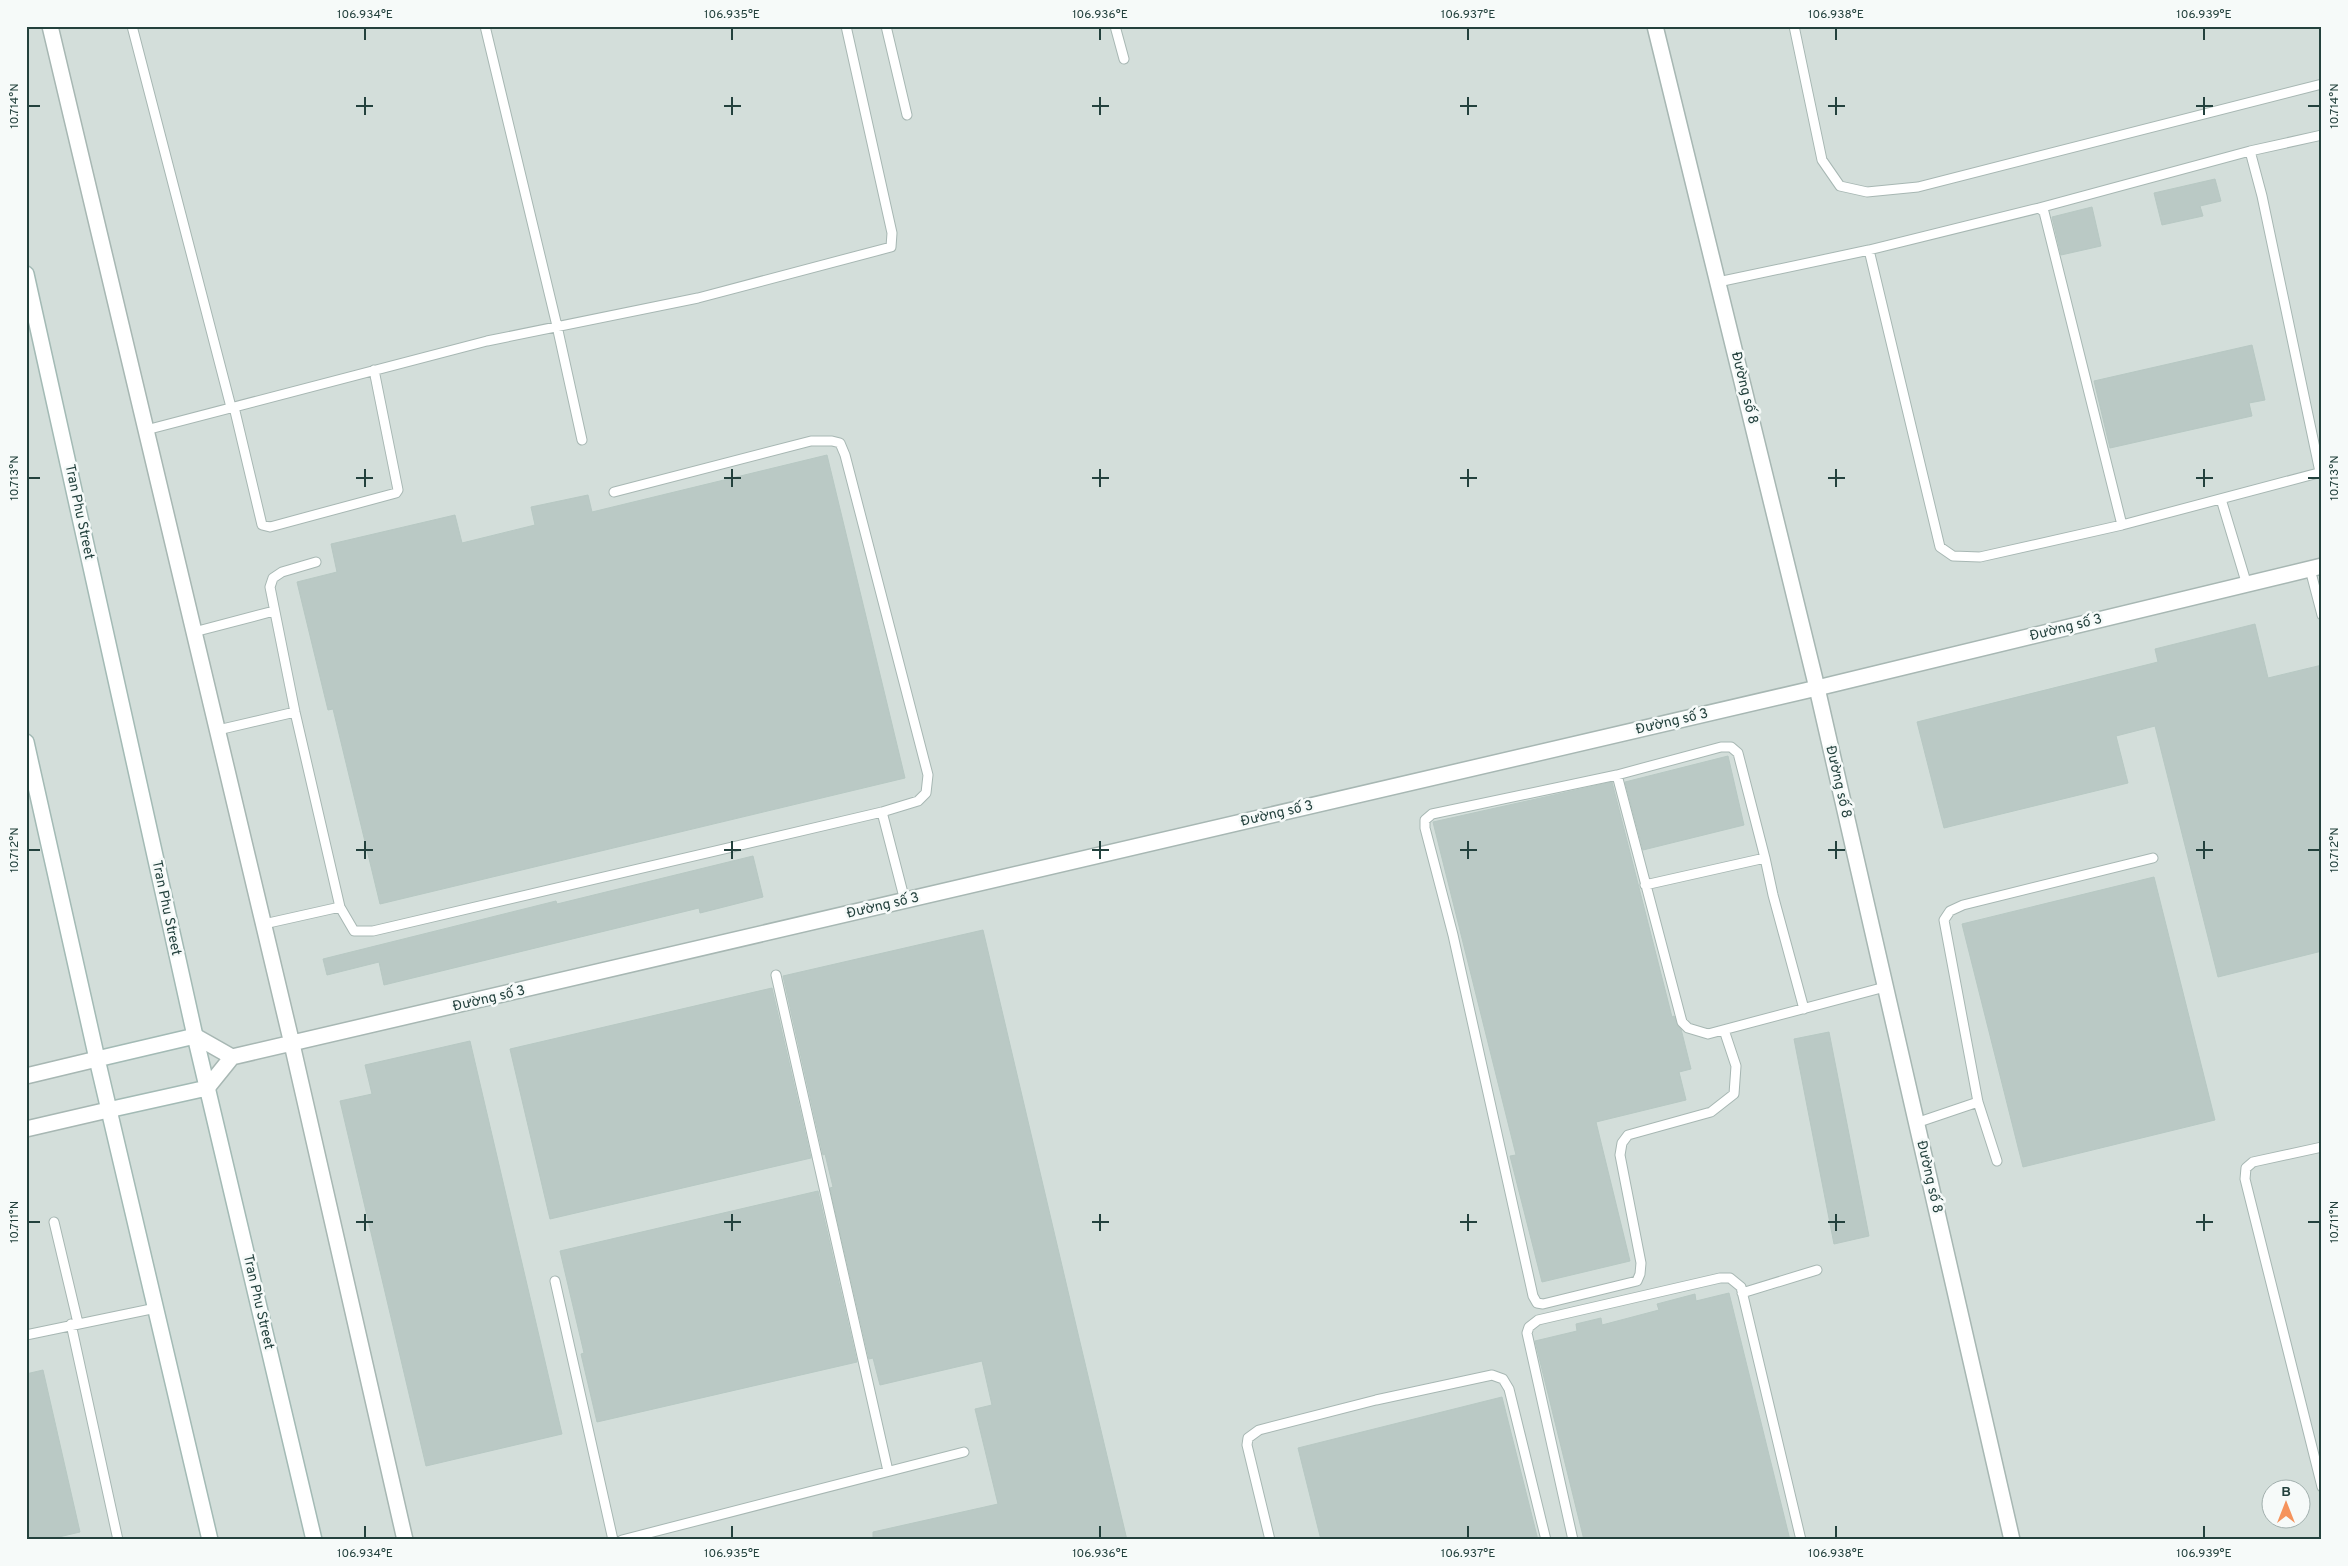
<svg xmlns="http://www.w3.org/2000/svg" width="2348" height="1566" viewBox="0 0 2348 1566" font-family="Overpass,sans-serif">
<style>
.built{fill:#d3deda;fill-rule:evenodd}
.building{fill:#bac9c5;stroke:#b7c8c3}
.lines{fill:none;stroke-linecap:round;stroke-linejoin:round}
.lane-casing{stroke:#a7b7b3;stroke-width:11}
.street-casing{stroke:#a7b7b3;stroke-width:18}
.secondary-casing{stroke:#a3bab5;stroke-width:18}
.lane{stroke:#fff;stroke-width:9}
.street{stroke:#fff;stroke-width:15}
.secondary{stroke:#fff;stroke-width:15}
.ticks{fill:none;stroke:#23413d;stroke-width:2}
.labels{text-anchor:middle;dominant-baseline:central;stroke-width:5;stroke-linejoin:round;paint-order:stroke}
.street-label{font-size:14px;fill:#23413d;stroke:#f6faf9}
.neatline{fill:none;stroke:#23413d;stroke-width:2}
.ticks-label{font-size:12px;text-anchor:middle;fill:#23413d}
</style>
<rect width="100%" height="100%" fill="#e5eeeb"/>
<path class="built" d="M26,26H2322V1540H26ZM2270,1488H2300V1518H2270Z"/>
<path class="building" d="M2215,179L2221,201L2200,206L2203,216L2162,225L2154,193Z
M2092,207L2101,246L2061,255L2052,217Z
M2252,345L2265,400L2249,403L2252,416L2110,448L2094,381Z
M827,455L905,778L380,904L333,709L328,710L297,582L337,572L331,544L455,515L462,543L535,525L531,507L588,495L592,512Z
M2255,624L2268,678L2322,665V951L2218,977L2155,726L2116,736L2128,783L1944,828L1917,722L2158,662L2155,649Z
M1728,756L1744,825L1643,850L1625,782Z
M1612,782L1672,1017L1674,1016L1681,1029L1691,1069L1679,1072L1686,1100L1596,1122L1630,1261L1542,1282L1510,1156L1516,1155L1433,822Z
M753,856L763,897L700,913L699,908L384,985L379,962L327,975L323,959L556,901L557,904Z
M2154,877L2215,1120L2023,1167L1962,924Z
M983,930L1079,1338L1127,1540H873V1532L998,1504L975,1409L992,1405L982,1361L880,1385L873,1358L869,1359L830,1188L833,1187L825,1154L823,1155L783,976Z
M772,988L811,1158L550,1219L510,1049Z
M1829,1032L1869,1236L1834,1244L1794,1039Z
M470,1041L562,1434L426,1466L340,1101L372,1094L365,1065Z
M818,1191L857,1362L597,1422L581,1354L584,1353L560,1251Z
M1729,1293L1790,1540H1584L1535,1341L1577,1331L1576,1324L1601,1318L1602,1325L1659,1310L1657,1304L1695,1294L1696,1301Z
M43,1370L80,1532L46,1540H26V1374Z
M1502,1397L1538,1540H1321L1298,1448Z"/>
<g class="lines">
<g class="lane-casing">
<path id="lane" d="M132,26L231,407
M485,26L557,326L582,440
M886,26L907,115
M1115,26L1124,59
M1794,26L1822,160L1840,186L1867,192L1918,187L2322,84
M2039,208L2250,151
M1869,250L1940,547L1953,556L1980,557L2122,525L2322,472
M1718,282L1869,250L2039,208L2044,212L2122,525
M234,407L262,525L270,527L396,493L398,490L374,370
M146,430L487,341L698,298L891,247L892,233L846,26
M2320,472L2262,196L2250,151L2322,135
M2221,499L2247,585
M316,562L282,572L273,578L270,587L295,712L340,907L354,931H373L882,812L918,801L926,793L928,775L845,455L840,443L832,441H811L614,492
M2310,569L2322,615
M194,632L274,611
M218,730L295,712
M1617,775L1682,1022L1688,1028L1708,1034L1885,987
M882,812L905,901
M1645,885L1765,858L1773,895L1804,1009
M264,924L340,907
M776,975L888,1471
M1724,1030L1736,1066L1734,1094L1711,1112L1628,1135L1622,1143L1620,1155L1641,1263L1640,1274L1637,1281L1543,1304L1537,1303L1533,1296L1453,935L1425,828V820L1432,814L1617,775L1721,747H1731L1738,753L1765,858
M1916,1123L1978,1102
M2322,1147L2253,1162L2246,1168L2245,1179L2322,1487
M1997,1161L1978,1102L1944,920L1950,911L1963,905L2153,858
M54,1222L78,1323
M555,1281L613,1540
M1742,1293L1817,1270
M71,1324L118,1540
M26,1335L156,1308
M622,1540L964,1452
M1270,1540L1247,1445L1248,1438L1259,1430L1376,1400L1492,1375L1503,1379L1509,1389L1546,1540
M1573,1540L1527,1333L1529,1327L1538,1320L1720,1278H1730L1741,1287L1801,1540"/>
</g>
<g class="street-casing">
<path id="street" d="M50,26L292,1044L405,1540
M1655,26L1817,688L2012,1540
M195,1036L232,1057
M232,1057L1817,688L2322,566
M26,1076L97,1059
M207,1088L232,1057
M26,1129L108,1110"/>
</g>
<g class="secondary-casing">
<path id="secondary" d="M26,274L195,1036L314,1540
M26,742L97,1059L210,1540
M97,1059L195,1036
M108,1110L207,1088"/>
</g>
<use href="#lane" class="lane"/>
<use href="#street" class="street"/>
<use href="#secondary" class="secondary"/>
</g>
<path class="ticks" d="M365,28V40M732,28V40M1100,28V40M1468,28V40M1836,28V40M2204,28V40M365,97V115M732,97V115M1100,97V115M1468,97V115M1836,97V115M2204,97V115M28,106H40M356,106H373M724,106H741M1092,106H1109M1460,106H1477M1828,106H1845M2196,106H2213M2308,106H2320M365,469V487M732,469V487M1100,469V487M1468,469V487M1836,469V487M2204,469V487M28,478H40M356,478H373M724,478H741M1092,478H1109M1460,478H1477M1828,478H1845M2196,478H2213M2308,478H2320M365,841V859M732,841V859M1100,841V859M1468,841V859M1836,841V859M2204,841V859M28,850H40M356,850H373M724,850H741M1092,850H1109M1460,850H1477M1828,850H1845M2196,850H2213M2308,850H2320M365,1214V1231M732,1214V1231M1100,1214V1231M1468,1214V1231M1836,1214V1231M2204,1214V1231M28,1222H40M356,1222H373M724,1222H741M1092,1222H1109M1460,1222H1477M1828,1222H1845M2196,1222H2213M2308,1222H2320M365,1526V1538M732,1526V1538M1100,1526V1538M1468,1526V1538M1836,1526V1538M2204,1526V1538"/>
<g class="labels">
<g class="street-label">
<text transform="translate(1744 388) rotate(76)">Đường số 8</text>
<text transform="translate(79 512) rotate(78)">Tran Phu Street</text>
<text transform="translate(2066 628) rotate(-14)">Đường số 3</text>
<text transform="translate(1672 722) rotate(-13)">Đường số 3</text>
<text transform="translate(1838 782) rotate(77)">Đường số 8</text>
<text transform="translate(1277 814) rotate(-13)">Đường số 3</text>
<text transform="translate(883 906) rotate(-13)">Đường số 3</text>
<text transform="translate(166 908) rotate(78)">Tran Phu Street</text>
<text transform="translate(489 999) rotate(-13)">Đường số 3</text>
<text transform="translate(1929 1177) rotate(77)">Đường số 8</text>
<text transform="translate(258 1302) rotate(77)">Tran Phu Street</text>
</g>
</g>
<rect width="2348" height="1566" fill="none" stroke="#f6faf9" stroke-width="55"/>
<g transform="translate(2286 1504)"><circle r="24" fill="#f6faf9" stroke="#a2b0ae"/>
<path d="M0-4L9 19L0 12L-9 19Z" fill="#f5935c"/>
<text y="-8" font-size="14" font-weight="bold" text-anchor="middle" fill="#23413d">B</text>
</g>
<rect x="28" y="28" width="2292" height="1510" class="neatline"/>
<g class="ticks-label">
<text x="365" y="18">106.934°E</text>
<text x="732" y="18">106.935°E</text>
<text x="1100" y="18">106.936°E</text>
<text x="1468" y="18">106.937°E</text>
<text x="1836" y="18">106.938°E</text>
<text x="2204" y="18">106.939°E</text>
<text transform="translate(14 106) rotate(-90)" y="4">10.714°N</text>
<text transform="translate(2334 106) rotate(-90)" y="4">10.714°N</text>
<text transform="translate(14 478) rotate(-90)" y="4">10.713°N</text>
<text transform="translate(2334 478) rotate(-90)" y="4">10.713°N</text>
<text transform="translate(14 850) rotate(-90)" y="4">10.712°N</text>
<text transform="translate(2334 850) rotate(-90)" y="4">10.712°N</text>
<text transform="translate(14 1222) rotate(-90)" y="4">10.711°N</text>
<text transform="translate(2334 1222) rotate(-90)" y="4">10.711°N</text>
<text x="365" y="1557">106.934°E</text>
<text x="732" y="1557">106.935°E</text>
<text x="1100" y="1557">106.936°E</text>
<text x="1468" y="1557">106.937°E</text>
<text x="1836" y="1557">106.938°E</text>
<text x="2204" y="1557">106.939°E</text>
</g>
</svg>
